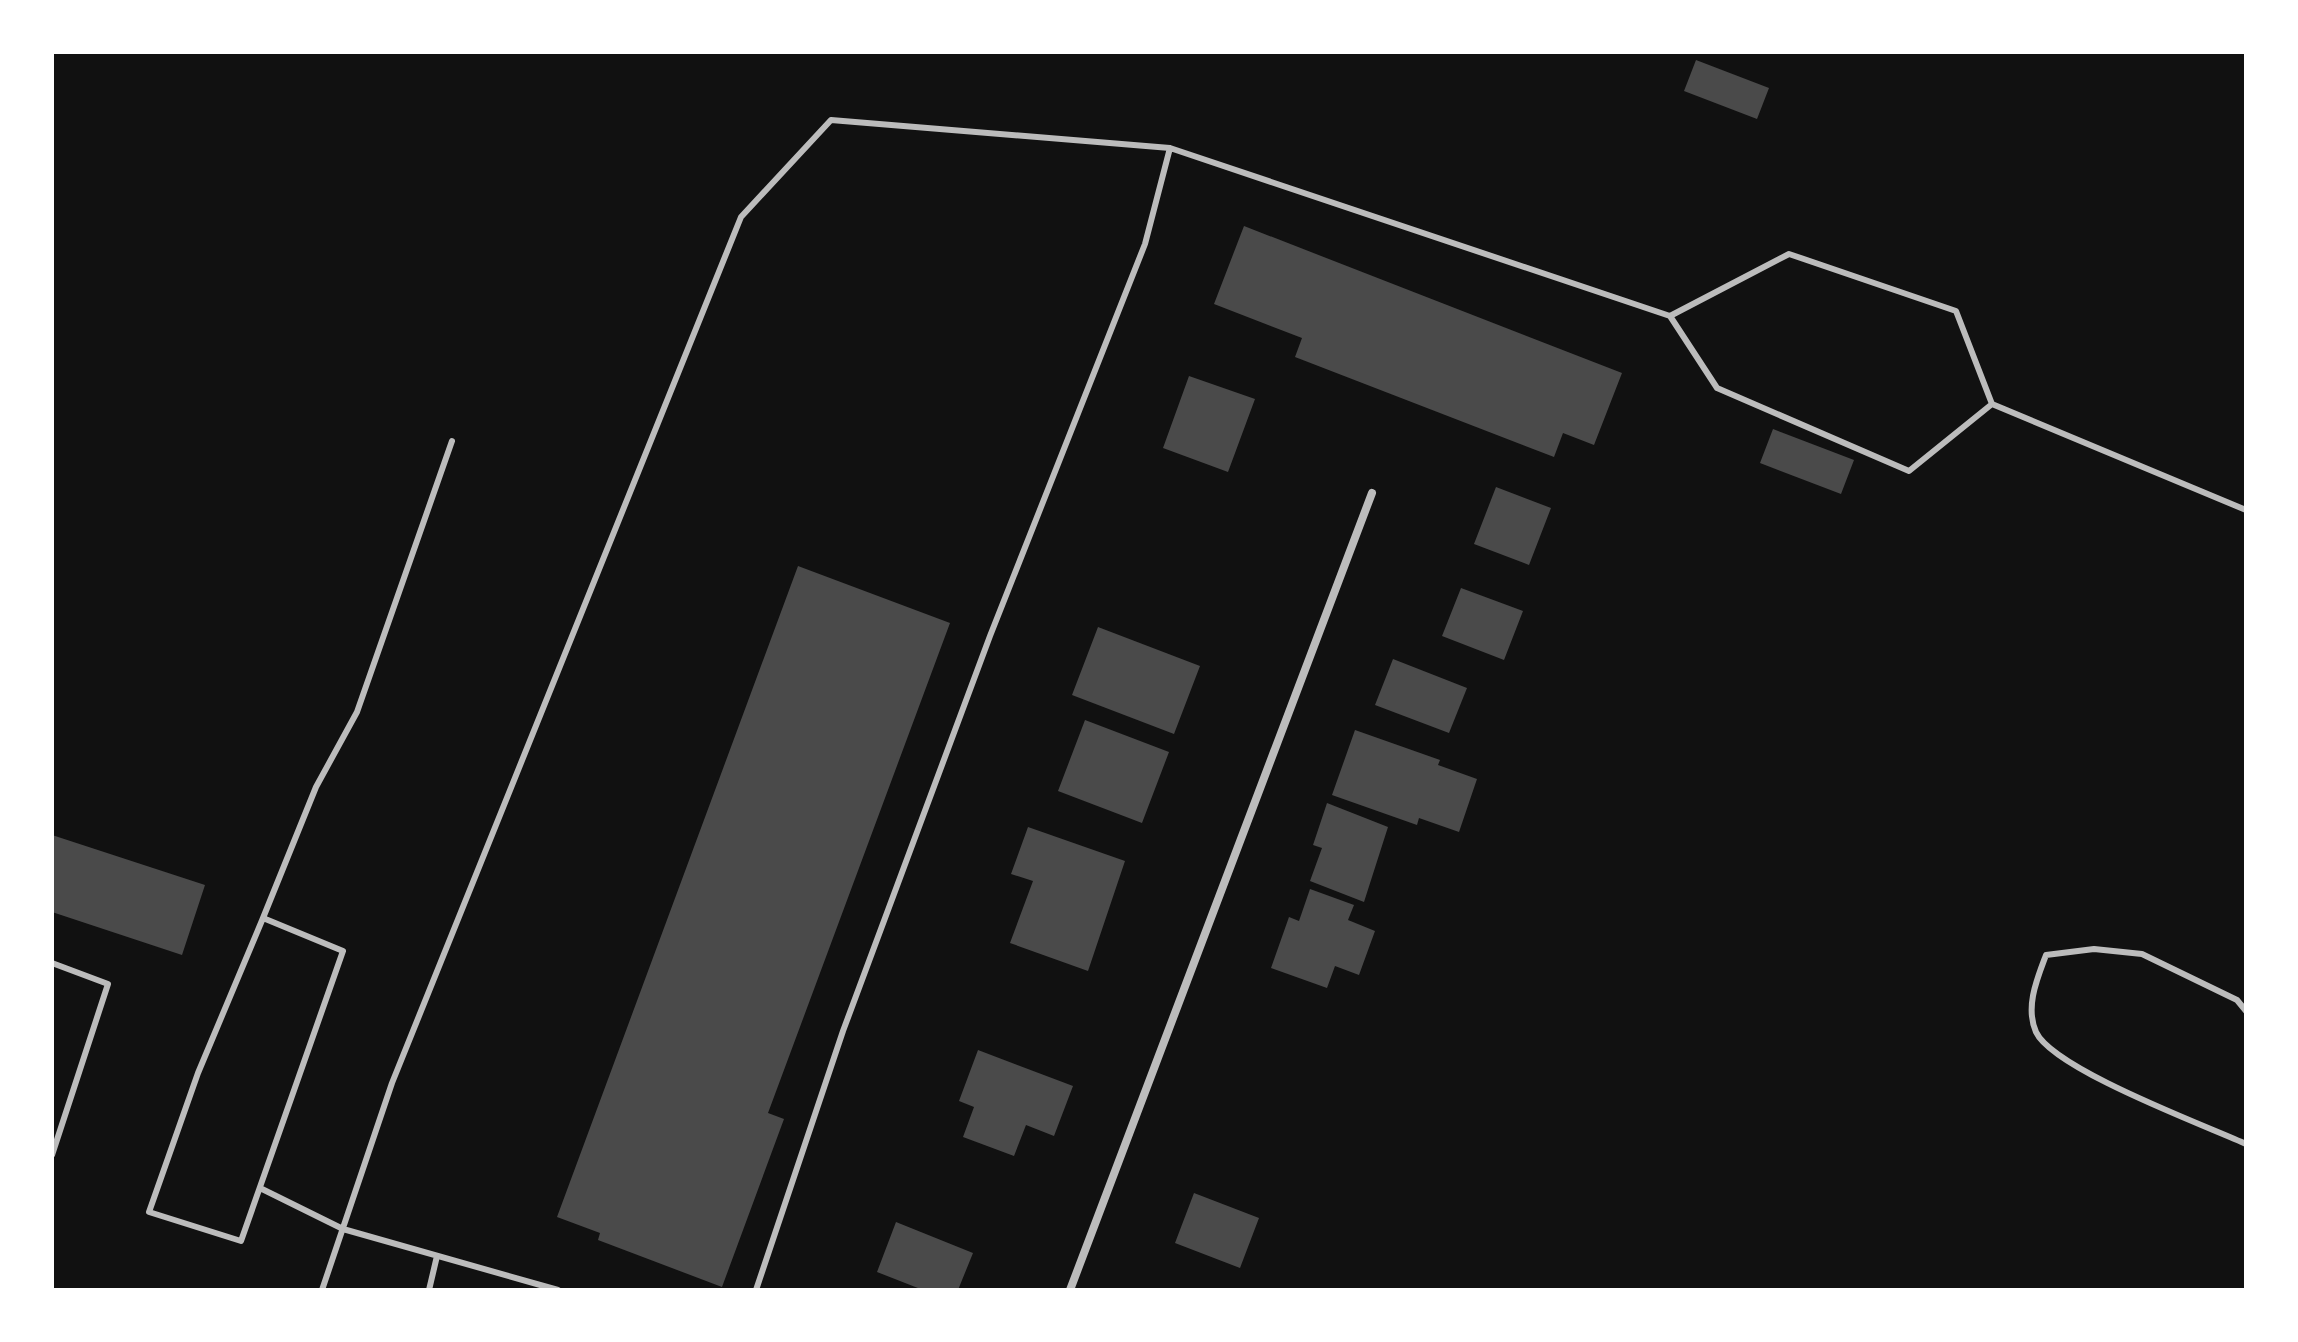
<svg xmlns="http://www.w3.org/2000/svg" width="2298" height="1342" viewBox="0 0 2298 1342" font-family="'Fira Sans Condensed',sans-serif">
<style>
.building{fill:#4a4a4a}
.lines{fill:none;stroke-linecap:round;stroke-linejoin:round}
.service{stroke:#bcbcbc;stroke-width:6}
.minor{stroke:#bcbcbc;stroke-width:8}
</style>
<rect width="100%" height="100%" fill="#111"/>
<path class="building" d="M1696,60L1769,88L1757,119L1684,91Z
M1244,226L1622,373L1594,445L1563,433L1554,457L1295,357L1302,338L1214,304Z
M1189,376L1255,399L1228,472L1163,448Z
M1773,429L1854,460L1841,494L1760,463Z
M1496,487L1551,508L1529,565L1474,544Z
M798,566L950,623L768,1113L784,1119L722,1287L598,1240L600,1233L557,1217Z
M1461,588L1523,611L1504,660L1442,636Z
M1098,627L1200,666L1174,734L1072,695Z
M1393,659L1467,688L1449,733L1375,705Z
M1085,720L1169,752L1142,823L1058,791Z
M1355,730L1440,760L1438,765L1477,779L1459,832L1419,818L1417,825L1332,795Z
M1327,803L1388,827L1364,902L1310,881L1322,848L1313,845Z
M1028,827L1125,861L1088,971L1010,943L1033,881L1011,874Z
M52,835L205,885L182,955L52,912Z
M1310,889L1354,905L1348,920L1375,931L1359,975L1335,966L1327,988L1271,968L1289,917L1299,921Z
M978,1050L1073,1086L1054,1136L1026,1125L1014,1156L963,1137L974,1107L959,1101Z
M1194,1193L1259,1218L1240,1268L1175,1243Z
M896,1222L973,1253L958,1290H923L877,1272Z"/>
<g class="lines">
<path class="service" d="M1992,404L1909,471L1717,388L1670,316L1789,254L1956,311L1992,404L2246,510
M263,918L198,1073L149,1212L241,1241L343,951L263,918L316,787L357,712L452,441
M52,963L108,984L52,1155
M2246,1011L2237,1000L2142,954L2094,949L2046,955C2037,979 2025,1007 2036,1032C2053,1069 2204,1125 2246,1144
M260,1188L343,1229L558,1290
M322,1290L392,1083L741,217L831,120L1170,148L1670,316
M429,1290L437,1256
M756,1290L843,1031L990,636L1145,244L1170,148"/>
<path class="minor" d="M1070,1290L1372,493"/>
</g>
<rect width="2298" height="1342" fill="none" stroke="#ffffff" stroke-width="108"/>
</svg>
